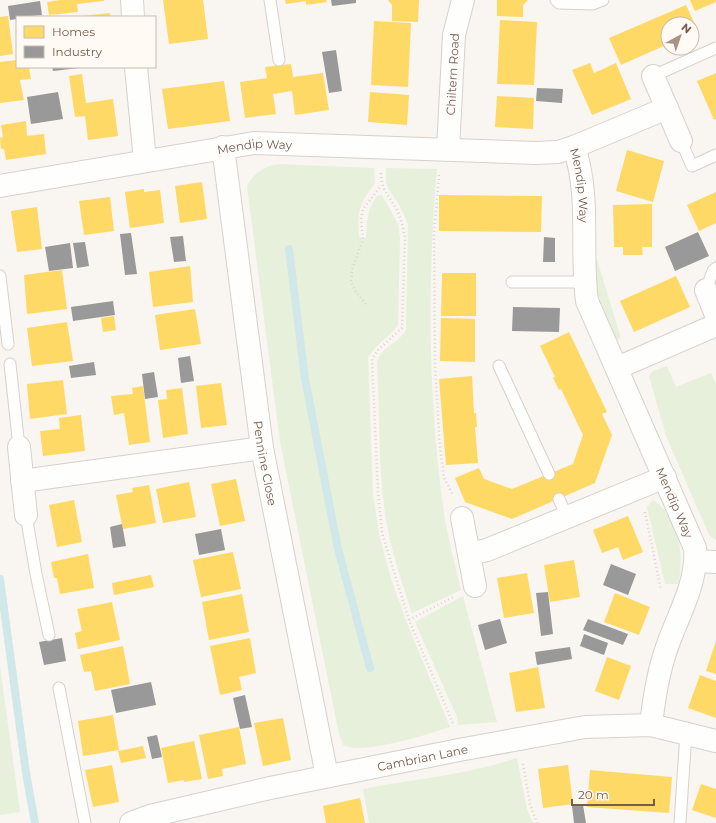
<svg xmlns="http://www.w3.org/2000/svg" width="716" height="823" viewBox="0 0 716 823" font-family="Montserrat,sans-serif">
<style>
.green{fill:#e7f0db}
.homes{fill:#ffd966}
.industry{fill:#999}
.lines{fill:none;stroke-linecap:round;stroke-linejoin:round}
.stream{stroke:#d0e8ea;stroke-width:8}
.lane-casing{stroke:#d7d1cb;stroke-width:13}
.street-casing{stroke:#d7d1cb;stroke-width:24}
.path{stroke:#dcd5d0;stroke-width:2.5;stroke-dasharray:1 3;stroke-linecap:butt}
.lane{stroke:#fefefd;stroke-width:11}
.street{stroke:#fefefd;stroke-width:22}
.labels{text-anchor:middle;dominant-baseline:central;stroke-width:4;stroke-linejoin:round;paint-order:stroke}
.street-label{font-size:12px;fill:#7a5c4d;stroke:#fffaf3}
</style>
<rect width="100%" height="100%" fill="#f9f5f0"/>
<path class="green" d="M279,164L374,168L375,183C359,205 357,209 359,237L366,238C367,222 367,209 377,196L382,195L398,224L400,237L398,326L375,348L368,357L373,494L379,534L391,579L407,623L450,727C428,734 361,756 343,745L339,734L280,442L247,186C254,173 264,166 279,164Z
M386,168L437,169C427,282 428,401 444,513C448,539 455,564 461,590L412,613C401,580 390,547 385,513C378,464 380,413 377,363C380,347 399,343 406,330L408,224L401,208L388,188L386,182Z
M595,260H597L621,338L616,340L598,295Z
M667,366L676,387L711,373L716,384V540L709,535L666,436L649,376L653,371Z
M653,500C679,516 685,556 678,584H665L647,507Z
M463,596L497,722L458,725L457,717L415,622Z
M0,666L20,812L0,815Z
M517,758L527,809L533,823H369L363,789C414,779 467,775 517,758Z"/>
<path class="homes" d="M61,0H104V1L77,4L78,12L49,15L47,2Z
M163,0H203L208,39L169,44Z
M285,0H326L327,2L306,5V1L286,4Z
M388,0H419L418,22L392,21V5Z
M497,0H528L523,5V17L497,16Z
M690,0H716V2L695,11Z
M686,5L698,31L692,34V24H668V44L621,65L609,38Z
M110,13V17H82V16Z
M8,16L13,54L0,56V17Z
M500,20L537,22L534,85L497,84Z
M374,21L411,23L408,87L371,85Z
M17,60V67H29L31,79L20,80L24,100L0,103V62Z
M590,63L594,73L616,63L631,99L592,115L572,70Z
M291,64L293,77L323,73L329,110L295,115L292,91L273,94L276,114L245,118L240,82L267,78L265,67Z
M716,73V119L714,120L697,81Z
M82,74L86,103L113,99L118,136L88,140L85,116L75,117L69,76Z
M224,81L230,121L168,129L162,89Z
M370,92L409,95L407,125L368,122Z
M497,96L534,98L533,129L495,127Z
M26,121L27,136L44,134L46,154L6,160L4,149H1L0,138L3,137L1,125Z
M627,150L664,161L653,202L616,191Z
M202,182L207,219L180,223L175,186Z
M144,189V192L160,190L164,223L130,228L125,192Z
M716,192V223L699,231L687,205Z
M439,195L542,196L541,232L439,231Z
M110,197L114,231L84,235L79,201Z
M652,204V247H642L643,255H623V247H614L613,205Z
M37,207L42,249L17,252L11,211Z
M190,266L193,302L153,307L149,272Z
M62,270L67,309L27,314L24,275Z
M442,273H476V316H441Z
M676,276L690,307L634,332L620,301Z
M195,309L201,344L160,350L155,315Z
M114,316L116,330L103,332L101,318Z
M441,318L475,319V362L440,361Z
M67,322L73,361L32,366L27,328Z
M569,332L607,412L602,414L612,435L595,483L512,519L465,502L455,478L479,468L484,479L512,489L573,464L583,435L561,389L559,390L553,378L555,377L540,346Z
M472,376L474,413H476L477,427H475L478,463L446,465L439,379Z
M63,380L67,414L30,419L27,384Z
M221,383L227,425L201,428L196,386Z
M143,386L150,442L129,445L124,413L114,415L111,396L133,394L132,388Z
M182,388L188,434L163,438L158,400L167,399L166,390Z
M81,415L85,451L43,456L40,431L60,429L59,418Z
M236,479L245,521L220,526L211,484Z
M189,482L196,517L163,523L156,489Z
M149,485L156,523L123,529L116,495L133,492L132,488Z
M74,500L82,542L57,547L49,505Z
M628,516L643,552L623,560L618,547L602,553L593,530Z
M233,552L241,589L201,597L193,560Z
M88,554L94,588L60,594L57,578H54L51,562Z
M574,560L580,597L550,602L544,565Z
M527,573L534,613L504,618L497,578Z
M151,575L154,587L114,595L112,583Z
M615,593L650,607L639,635L604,622Z
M242,594L249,632L209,640L202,602Z
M112,602L120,640L78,649L75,633L82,631L77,609Z
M250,638L256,673L239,677L242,690L220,695L210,646Z
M716,641V674L706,671Z
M123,646L130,684L95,691L91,671L84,672L80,655Z
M607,657L631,666L619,700L595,691Z
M538,667L545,708L516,712L509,673Z
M700,675L716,681V718L688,708Z
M113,715L119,750L83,756L78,721Z
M283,718L291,760L263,766L254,723Z
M239,727L246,764L222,769L223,776L208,779L199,735Z
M194,741L202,779L184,782V780L168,783L161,748Z
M143,746L146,758L121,763L118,751Z
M112,765L119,802L93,807L85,770Z
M568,765L573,804L543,808L538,769Z
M590,770L672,777L669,813L587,807Z
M701,784L716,789V818L692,810Z
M360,798L365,823H326L323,806Z"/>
<path class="industry" d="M331,0H356V3L332,6Z
M40,1L42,15L17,17V19L10,20L8,6Z
M336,50L342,91L329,93L322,52Z
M52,67H79V68L53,71Z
M537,88L563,89L562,103L536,101Z
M58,92L63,119L31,124L27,97Z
M698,232L709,256L675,271L665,247Z
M131,233L137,274L125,275L120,234Z
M183,236L186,261L174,262L170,237Z
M544,237L555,238V262H543Z
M85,242L89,266L77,268L73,243Z
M70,243L73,268L49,271L45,247Z
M113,301L115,315L73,321L71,307Z
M513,307L560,308L559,332L512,331Z
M190,356L194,381L181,383L178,358Z
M94,362L96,375L71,378L69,366Z
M154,372L158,397L145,399L142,374Z
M122,524L126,546L113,548L110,527Z
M221,529L225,550L199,555L195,534Z
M611,564L636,574L628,595L603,585Z
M548,592L553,634L541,636L536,593Z
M500,619L507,643L485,650L478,625Z
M588,619L628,634L623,645L583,630Z
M584,634L608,643L604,655L580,646Z
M62,638L66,661L44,665L39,642Z
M570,647L572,659L537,665L535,652Z
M151,682L156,705L116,713L111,690Z
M245,695L252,727L240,729L233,698Z
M157,735L162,757L152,759L147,737Z
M583,805L586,823H574L572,806Z"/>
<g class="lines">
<path class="stream" d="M289,249L305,379L338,549L370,668
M0,579L26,773L35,823"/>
<g class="lane-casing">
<path id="lane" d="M270,0L279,60
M556,0L559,3L593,4L603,0
M653,76L716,48
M681,141L692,166L716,155
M0,276L8,344
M512,282H585
M706,290L713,271L716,268
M10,364L19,447
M499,366L549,474
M559,499L567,517
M26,515L36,574L49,635
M59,688L85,823
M680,823L686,733"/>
</g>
<g class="street-casing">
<g id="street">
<path d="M132,0L133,17"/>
<path d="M136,67L145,161"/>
<path d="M653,76L681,141"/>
<path id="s1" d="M223,147L262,448L327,776"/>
<path id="s2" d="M574,147C591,197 580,250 587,301L695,548C698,582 678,615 667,647C658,672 654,698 651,725"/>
<path id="s3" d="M448,149L454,35L463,0"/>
<path id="s4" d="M0,186L254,143L535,153L558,152L574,147L667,108"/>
<path d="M706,290L716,315"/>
<path d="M617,368L716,325"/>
<path d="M19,447L26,515"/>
<path d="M22,481L262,448"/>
<path d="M462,518L475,586"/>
<path d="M469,554L487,550L665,477"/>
<path d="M696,561L716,562"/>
<path id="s5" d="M131,823L150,816L270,788L459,750L585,727L651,725L716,741"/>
</g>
</g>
<path class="path" d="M381,173C382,193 388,193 397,210C401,219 403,228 405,237L402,328L378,350L372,359L378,492L382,533L409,620L454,726
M439,175L434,233L435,366L440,447L444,478L453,495
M366,304L356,292L351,282L352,270L363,239L361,218L363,209L381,186
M645,512L661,590
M409,620L453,597
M523,764L530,804L537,823"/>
<use href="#lane" class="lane"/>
<use href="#street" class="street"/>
</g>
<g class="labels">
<g class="street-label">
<text stroke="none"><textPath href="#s3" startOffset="75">Chiltern Road</textPath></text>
<text stroke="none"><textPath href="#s4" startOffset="258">Mendip Way</textPath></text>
<text stroke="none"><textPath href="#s2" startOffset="39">Mendip Way</textPath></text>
<text stroke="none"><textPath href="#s1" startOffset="319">Pennine Close</textPath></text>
<text stroke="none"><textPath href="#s2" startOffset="375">Mendip Way</textPath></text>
<text stroke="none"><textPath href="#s5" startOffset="299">Cambrian Lane</textPath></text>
</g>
</g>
<rect x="16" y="16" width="140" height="52" fill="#fffaf3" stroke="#cabbb1"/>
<rect x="24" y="26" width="20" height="12" fill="#ffd966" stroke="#cabbb1"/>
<text x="52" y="36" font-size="12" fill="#7a5c4d">Homes</text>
<rect x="24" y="46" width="20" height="12" fill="#999999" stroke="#cabbb1"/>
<text x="52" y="56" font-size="12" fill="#7a5c4d">Industry</text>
<g transform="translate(680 36) rotate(40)"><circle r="19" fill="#fffaf3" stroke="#cabbb1"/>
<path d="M0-3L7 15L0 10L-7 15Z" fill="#a69286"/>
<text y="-6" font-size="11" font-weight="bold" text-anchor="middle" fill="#7a5c4d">N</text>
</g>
<path d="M572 799v6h82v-6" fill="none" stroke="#7a5c4d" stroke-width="2"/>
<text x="578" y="799" font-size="12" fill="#7a5c4d" stroke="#fffaf3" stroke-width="3" paint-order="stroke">20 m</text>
</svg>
